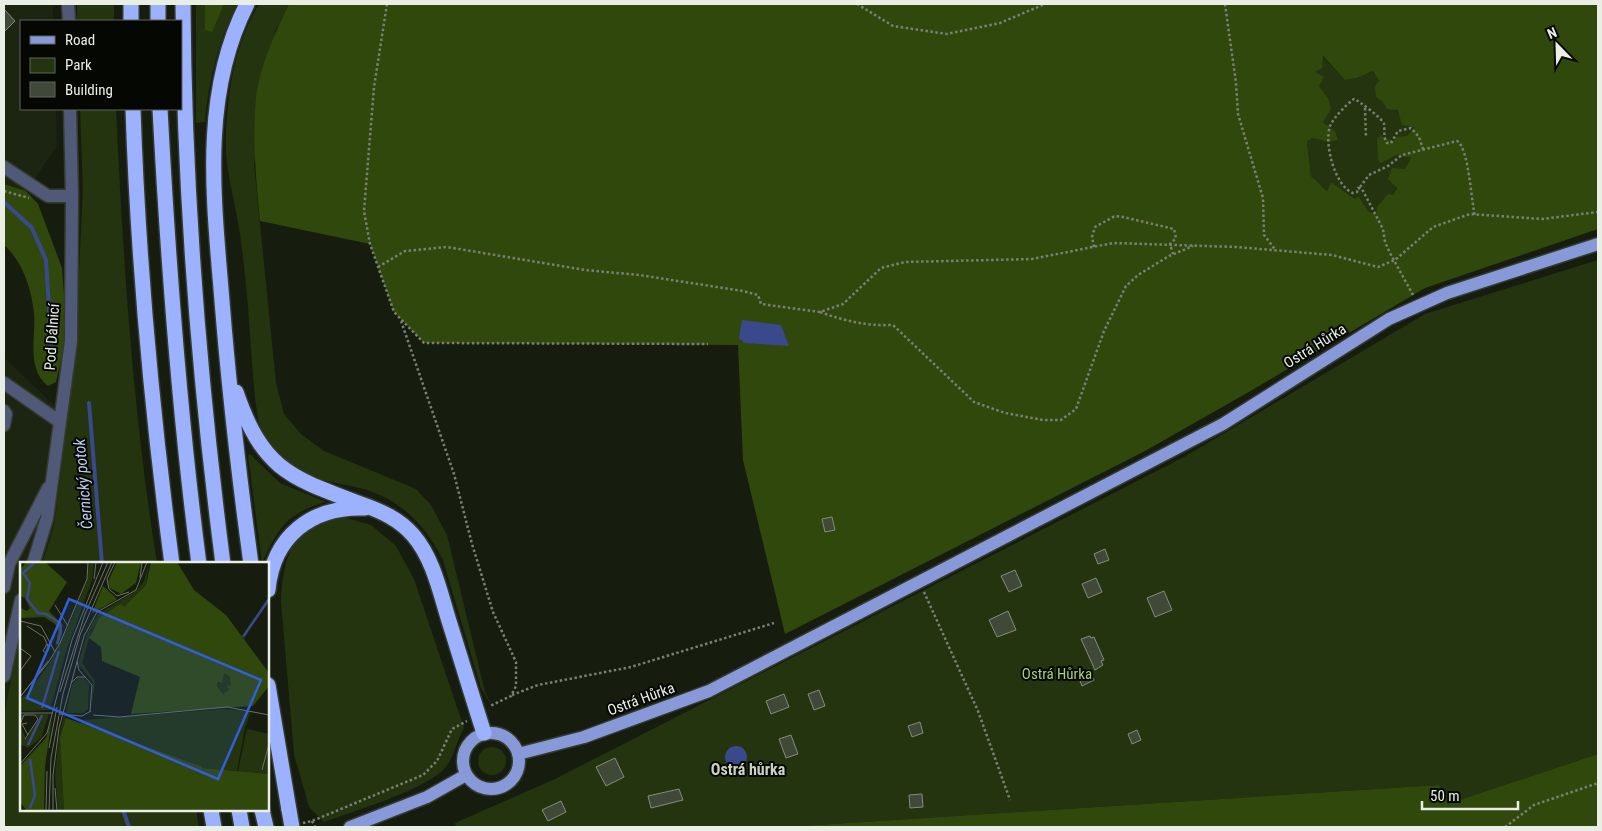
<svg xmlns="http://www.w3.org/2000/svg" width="1602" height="831" viewBox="0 0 1602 831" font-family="'Roboto Condensed',sans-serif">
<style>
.built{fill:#1b2511}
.green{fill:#23340e}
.forest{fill:#30480c;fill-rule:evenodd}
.water{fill:#3a498c}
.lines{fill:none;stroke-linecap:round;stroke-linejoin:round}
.stream{stroke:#3a498c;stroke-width:4}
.building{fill:#404838;stroke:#848d7c}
.minor-casing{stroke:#343a2d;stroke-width:15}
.major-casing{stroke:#343a2d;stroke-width:15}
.highway-casing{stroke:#343a2d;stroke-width:18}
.path{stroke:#7a8075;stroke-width:2.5;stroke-dasharray:2.5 2.5;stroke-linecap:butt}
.minor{stroke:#505a78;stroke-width:12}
.major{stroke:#8799d8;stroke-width:12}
.highway{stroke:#9cb2fe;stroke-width:15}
.highway-bridge-casing{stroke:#343a2d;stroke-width:18;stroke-linecap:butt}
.highway-bridge{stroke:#9cb2fe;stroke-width:15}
.labels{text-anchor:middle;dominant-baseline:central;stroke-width:4;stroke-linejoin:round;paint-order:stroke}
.street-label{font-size:15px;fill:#eaefe6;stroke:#050703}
.park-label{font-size:15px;fill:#a4d36c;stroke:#050703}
.water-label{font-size:16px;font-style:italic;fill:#c0cdf4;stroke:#050703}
.neighbourhood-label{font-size:16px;font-weight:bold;fill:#cad3c1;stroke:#050703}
.inset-river{fill:none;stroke:#3a498c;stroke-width:2.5}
.inset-road{fill:none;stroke:#6b7165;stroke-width:1}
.view{fill:#325ed9;fill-opacity:0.15;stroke:#325ed9;stroke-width:2.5}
.inset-edge{fill:none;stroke:#eaefe6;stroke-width:2.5}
</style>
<rect width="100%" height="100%" fill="#161d0f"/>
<path class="built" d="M4,4H53V21H21V109H56L57,146L26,191L4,184Z
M4,357L66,417L54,527L42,563L21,564V625L4,717Z"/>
<path class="green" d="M77,4H114V21H77Z
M196,4H237C219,41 208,81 205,122L196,123Z
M259,4H289L275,32L254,164L276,383L284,414L301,434L324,451L416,489L431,505L447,535L485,692L495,711L481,688L443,560C426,527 404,502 367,490C337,481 300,481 277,456C272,450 264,438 261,430C255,409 254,385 252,363C249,323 247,282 241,242C237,206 224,171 226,134C228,89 235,44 259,4Z
M1322,56L1345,80L1357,78L1373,71L1379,81L1376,97L1398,110L1416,127L1407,136L1394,141L1381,136L1396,155L1411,158L1393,195L1376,216L1368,211L1359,198L1355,199L1331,182L1327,191L1311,176L1307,142L1312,138L1328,142L1335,131L1323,122L1328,98L1319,86L1315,72Z
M80,109H116C123,260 133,414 157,563L42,564L54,527L75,354L83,188Z
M1598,260V754L1447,805L1439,785L785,827H456L455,823L555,779L1184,457L1425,314Z
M248,455H251L280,483L326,502C287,513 279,527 262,563Z
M343,517L371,525L396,546L414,579L464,728C456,741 454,761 441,772C417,792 355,811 324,822L309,807L294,754L281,602C282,574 287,536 316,522C323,519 335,519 343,517Z
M21,625V810H196L199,827H4V717Z
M478 761a14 14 0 1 1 28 0a14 14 0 1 1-28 0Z"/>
<path class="forest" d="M205,4H224L212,32L205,30Z
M289,4H1598V229L1425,288L1254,389L1145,451L785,634L743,460L738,345L424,343L394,312L370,244L260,221C256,180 252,139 256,98C259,69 276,30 289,4ZM1323,56L1345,80L1357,78L1373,71L1379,81L1375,86L1376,97L1383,102L1387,109L1398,110L1402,125L1415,127L1407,136L1396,137L1394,141L1381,136L1377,138L1378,160L1381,163L1396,155L1411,158L1405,169L1392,168L1388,179L1397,188L1393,195L1388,194L1377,207L1376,215L1368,211L1359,197L1355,199L1331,182L1327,191L1311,176L1307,142L1312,138L1328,142L1338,140L1335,131L1323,122L1331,109L1328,98L1319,86L1324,77L1315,72L1322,68Z
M4,184L26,191L38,204L62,268L67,334L56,382L48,386C26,368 36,338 34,313C31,288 23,262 4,245Z
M1598,754V827H785L1439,785L1448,804Z"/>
<path class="water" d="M742,320L781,325L789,346L745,343L739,338Z
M725 757a11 11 0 1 1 22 0a11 11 0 1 1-22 0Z"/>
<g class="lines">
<path class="stream" d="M4,202L32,228L46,260L52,355
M89,403L102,564
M123,810L129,827"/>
</g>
<path class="building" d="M4,9L15,21L4,32Z
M832,517L835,530L825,532L822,519Z
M1105,549L1109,560L1098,564L1094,554Z
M1015,570L1022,586L1009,592L1001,576Z
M1096,578L1102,592L1088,598L1082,584Z
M1164,591L1172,610L1155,617L1147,598Z
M1008,611L1016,630L997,637L989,620Z
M1090,636L1091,638L1094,637L1104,660L1101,661L1103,665L1095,670L1081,639Z
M1089,669L1094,680L1082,686L1077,674Z
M819,690L825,706L814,710L808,694Z
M784,694L789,707L771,714L766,701Z
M920,722L923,733L912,737L908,726Z
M1137,730L1141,740L1132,744L1128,734Z
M791,735L798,754L786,758L779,739Z
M615,758L624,777L606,786L596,767Z
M679,789L683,800L651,808L648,796Z
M922,794L923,807L910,808L909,795Z
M561,801L566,812L548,821L542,810Z"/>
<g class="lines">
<g class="minor-casing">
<path id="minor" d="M68,4L69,21
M4,167L48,196H72
M4,383L60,422
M4,411L6,414L4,425
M33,564L47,518L71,341L72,196L70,109
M4,587L9,564L48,488
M4,676L21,600"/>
</g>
<g class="major-casing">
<path id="major" d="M463 761a28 28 0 1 1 56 0a28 28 0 1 1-56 0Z
M518,754L584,737L709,691L1223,424L1389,319L1447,293L1598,244
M350,827L427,797L466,775"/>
</g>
<g class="highway-casing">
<path id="highway" d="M131,4V21
M158,4V21
M183,4C184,191 199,378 223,564
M247,4C200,96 214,201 222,301C229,389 239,476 251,564
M133,109C138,261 152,413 172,564
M160,109C168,261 179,412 199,564
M236,392C263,470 289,477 361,504C381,511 399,519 413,535C433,558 440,592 449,621C461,659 472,696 484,733
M268,590C273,536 312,506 365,508
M268,685L289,810
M211,810L214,827
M239,810L242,827
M262,810L266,827"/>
</g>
<path class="path" d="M387,4L374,87L364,211L370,244L394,312L424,343L708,344
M857,4L893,26L947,34L1000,23L1045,4
M1225,4L1236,83L1238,114L1263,198L1264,235L1276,251
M1365,108L1366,138
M1360,187L1369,175L1388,166L1402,155L1457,141C1469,148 1471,201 1475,216
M4,191L29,198
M1094,247L1092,237L1095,227L1115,216L1123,217L1174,229L1176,238L1170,244L1173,254
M378,267L405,251L447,247L585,270L639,275L743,291L758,295L761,304L820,312L843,304L881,268L905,262L1032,259L1113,243L1236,247L1332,255L1378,267L1395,260L1433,227L1470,214L1542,219L1598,212
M1413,295L1390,253L1385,242L1383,229L1362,189L1358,188L1357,192L1353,193C1335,186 1324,145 1330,126C1334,117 1346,105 1354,99C1358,100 1383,119 1384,124C1385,130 1383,138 1387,143H1391L1398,131L1411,128L1419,137L1423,149
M820,312C845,321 866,326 893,325L974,402L1005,413L1043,420H1061L1076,409L1104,331L1126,286L1138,275L1169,256L1193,246
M401,321L454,474L472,544L493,612L516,662V686L511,696L490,706
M924,592L978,711L1010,800
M512,695L538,685L631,667L774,623
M312,821L315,827
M303,823L312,821L423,775L437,761L452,729L467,721
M1505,827L1534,805L1598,783"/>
<use href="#minor" class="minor"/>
<use href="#major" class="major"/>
<use href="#highway" class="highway"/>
<g class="highway-bridge-casing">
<path id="highway-bridge" d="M289,810L292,827"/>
</g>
<use href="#highway-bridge" class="highway-bridge"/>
</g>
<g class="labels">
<g class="street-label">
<text transform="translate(52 337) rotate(-86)">Pod Dálnicí</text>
<text transform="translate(1315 346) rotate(-32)">Ostrá Hůrka</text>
<text transform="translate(641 699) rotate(-20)">Ostrá Hůrka</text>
</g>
<g class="park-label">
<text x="1057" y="674">Ostrá Hůrka</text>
</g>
<g class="water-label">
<text transform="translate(83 484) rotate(-95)">Černický potok</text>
</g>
<g class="neighbourhood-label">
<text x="748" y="769">Ostrá hůrka</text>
</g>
</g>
<g transform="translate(20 562)">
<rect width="249" height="249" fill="#161d0f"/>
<path d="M129,0L126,23L104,45L85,51L71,69L62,101L75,119L72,144L73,120L58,102L68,69L78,52L116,29L124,19ZM69,2H74L72,18L47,87L30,148L0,149V136L7,132L29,102L49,63L67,19ZM204,111L210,115L212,124L203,132L197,124ZM57,116H64L69,122L68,147L63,151H46L52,123ZM203,147L231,149L225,166L217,209L181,206V204L61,162L62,158ZM5,151L29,152L21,176L8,186L0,182V163L6,177L19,156L15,152H5L0,162V153ZM44,154L46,156L40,176L44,249H38L35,213L39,175ZM227,167L249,172V212L218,209Z" fill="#23340e"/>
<path d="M7,0H25L47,20L29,49L43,63L36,85L38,68L35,62L24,55L0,56L1,46L7,49L10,46L5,36L0,34V7ZM97,0H121L116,21L101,32L90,26L88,20ZM131,0H157L174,28L206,53L249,111V124L233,144L111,152L120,115L82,99L81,85L69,76L80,55L101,42L104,45L126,23ZM204,111L210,115L211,124L207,123L209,127L203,132L197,124L198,120L202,121ZM83,24L97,37L73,51H72ZM46,156L181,204L182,206L249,212V249H44L40,176ZM32,157L25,204L24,249H7L0,240V204L26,176Z" fill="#30480c" fill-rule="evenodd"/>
<path class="inset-river" d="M15,0L3,11L10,21L7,37L18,51L26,52L40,61L41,70L37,82M223,75L249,37M22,146L39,89M8,183L22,153M10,197L15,233L10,246"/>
<path class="inset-road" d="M95,0L87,17L89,27L97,34L109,30M120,16L122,0M74,17L76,0M35,43L48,64M0,59L21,64L35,90M7,64L24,75L27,82L29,87L26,91L23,89L27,82M0,86L11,94L0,109M57,99L59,108L72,123L70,149M51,121L57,115H65M40,130L65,52L88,0M1,134L28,99M0,135L28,101L40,81L67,17L68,0M0,151H33M40,152L62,154L71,149M73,153L99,155L207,145L249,153M7,161L2,162L8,173M0,162L4,153H15L18,157L5,177M29,186L37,145M0,202L27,171L52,78L83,0M242,208L249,182M35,226L37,249M26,249L27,209M29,249L31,196L43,132L60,73L92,0M33,249V213L39,166L64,74L77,50L116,28L127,0"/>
<path class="view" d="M49,37L241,118L198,217L7,136Z"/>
<rect width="249" height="249" class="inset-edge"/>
</g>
<rect width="1602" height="831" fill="none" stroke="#eaefe6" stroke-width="10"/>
<rect x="20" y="20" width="162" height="90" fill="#050703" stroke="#61645e"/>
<rect x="30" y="36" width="25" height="8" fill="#8799d8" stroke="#61645e"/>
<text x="65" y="45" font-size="15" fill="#eaefe6">Road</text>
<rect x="30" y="58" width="25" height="15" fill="#23340e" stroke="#61645e"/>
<text x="65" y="70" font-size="15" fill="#eaefe6">Park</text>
<rect x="30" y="82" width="25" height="15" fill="#404838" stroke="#61645e"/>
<text x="65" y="95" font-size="15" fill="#eaefe6">Building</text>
<g transform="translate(1557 45) rotate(337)" stroke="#050703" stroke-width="4" paint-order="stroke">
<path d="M0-4L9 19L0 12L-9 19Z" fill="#eaefe6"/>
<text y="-8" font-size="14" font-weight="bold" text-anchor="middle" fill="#eaefe6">N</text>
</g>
<path d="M1422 801v8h96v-8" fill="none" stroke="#eaefe6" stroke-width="2.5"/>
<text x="1430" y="801" font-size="15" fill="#eaefe6" stroke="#050703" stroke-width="4" paint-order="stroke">50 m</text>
</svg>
